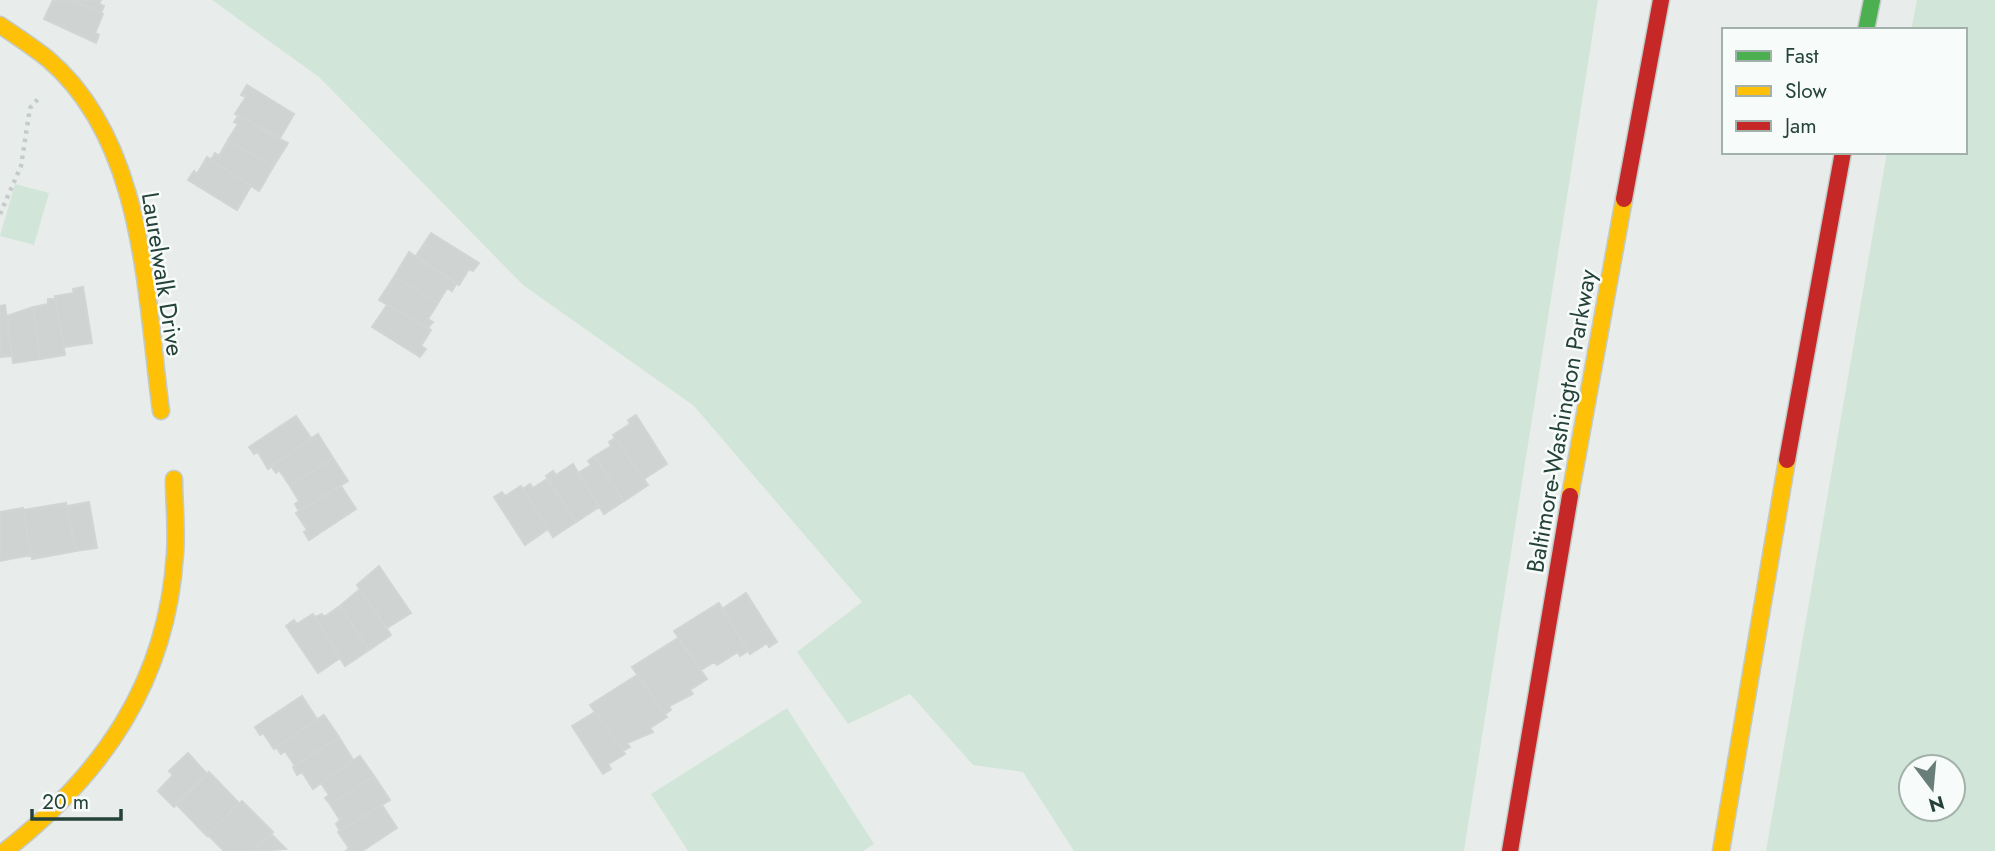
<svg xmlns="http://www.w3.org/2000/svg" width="1995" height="851" viewBox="0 0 1995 851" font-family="Jost,sans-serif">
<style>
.green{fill:#d1e6d8;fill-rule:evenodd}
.building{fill:#cfd4d2;stroke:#d1d6d4;stroke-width:2}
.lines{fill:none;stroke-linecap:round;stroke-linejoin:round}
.fast-casing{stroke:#c3cbc8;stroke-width:19}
.slow-casing{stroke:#c3cbc8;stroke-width:19}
.jam-casing{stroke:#c3cbc8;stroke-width:19}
.path{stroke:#c3ccca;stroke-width:4.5;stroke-dasharray:3.5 5;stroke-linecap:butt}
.fast{stroke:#4caf50;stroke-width:16}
.slow{stroke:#ffc107;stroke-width:16}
.jam{stroke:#c62828;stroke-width:16}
.labels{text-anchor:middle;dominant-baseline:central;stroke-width:5;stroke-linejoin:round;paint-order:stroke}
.street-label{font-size:24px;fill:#24423a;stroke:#f7fbf9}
</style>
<rect width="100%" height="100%" fill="#e8edeb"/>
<path class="green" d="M212,0H1598L1464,851H1074L1023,772L973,765L910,694L848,724L797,652L862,602L694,406L523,285L319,77Z
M1917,0H1995V851H1766L1887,152H1965V30H1911ZM1953,767V809H1911V767Z
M15,184L49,193L34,245L0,236Z
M787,708L874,844L863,851H688L651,794Z"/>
<path class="building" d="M53,0H69L103,14L95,33L99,35L96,43L44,19Z
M70,0H101L99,4L104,6L101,13Z
M247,85L294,114L280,138L235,114L246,97L241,95Z
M238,116L288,143L273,167L228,140L238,124L234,122Z
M228,140L273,167L259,191L211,160L215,153L219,156Z
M207,157L251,186L237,210L188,180L194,171L197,174Z
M431,233L479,263L473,271L469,269L459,285L416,256Z
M409,252L456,284L452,291L447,288L438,303L394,277Z
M394,277L438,303L428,319L433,322L428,328L379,300Z
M83,287L92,343L64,347L55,296L74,293L73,289Z
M48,299H55L65,355L40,359L33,307L48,304Z
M5,305L12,356L0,357V306Z
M387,305L431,330L421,346L426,349L420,357L372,327Z
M33,307L40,359L13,363L7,316Z
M636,415L667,464L644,479L613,435L630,424L628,420Z
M296,416L311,438L268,469L258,452L254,454L249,447Z
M318,434L333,458L290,486L279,470L276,473L271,466Z
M615,438L648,485L624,501L595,456L611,446L609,442Z
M595,456L624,501L604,514L578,473L591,465L588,461Z
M333,458L348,481L299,511L295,504L299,501L290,486Z
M573,464L599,507L576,522L546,476L553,471L556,475Z
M547,479L576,522L553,537L523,489L530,484L533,488Z
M341,486L356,509L309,540L304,532L307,530L296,513Z
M521,486L548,529L525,545L494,497L502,492L505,496Z
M89,502L97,548L76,551L67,506Z
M66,503L76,551L32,559L23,510Z
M23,508L31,555L0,561V512Z
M379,566L411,613L387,628L357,585Z
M360,589L391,635L369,650L340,606Z
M746,593L777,642L769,647L767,643L750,654L722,609Z
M719,603L748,651L740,656L738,652L717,665L714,662L701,670L674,631Z
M340,606L369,650L345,666L315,617L322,614L324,617Z
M313,614L340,658L318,673L286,626L294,620L297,624Z
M678,638L707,679L690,690L693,694L669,706L671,710L665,714L632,667Z
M637,675L667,717L650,728L653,732L627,743L630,747L623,751L590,705Z
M302,696L317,719L274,749L263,733L260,735L255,727Z
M595,712L625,754L608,764L611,769L603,774L572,726Z
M324,715L339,737L295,766L285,751L281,754L276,747Z
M339,737L353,760L313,789L302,772L297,775L293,767Z
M188,753L207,774L174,807L158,791L173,775L169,771Z
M360,756L374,776L330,804L325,798L329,795L321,783Z
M209,772L239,803L207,836L176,804Z
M374,776L390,800L340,831L336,824L340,820L330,804Z
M242,801L273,832L254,851H224L208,835Z
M382,805L397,828L362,851H346L349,848L338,832Z
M271,834L286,849L253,851Z"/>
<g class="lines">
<g class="fast-casing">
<path id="fast" d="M1866,30L1872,0"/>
</g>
<g class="slow-casing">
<path id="slow" d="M0,25C16,36 33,47 48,59C145,142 145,293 161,411
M1570,496L1624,199
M5,851C103,774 167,682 175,554C177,529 174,504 174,479
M1721,851L1787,460"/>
</g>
<g class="jam-casing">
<path id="jam" d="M1624,199L1661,0
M1787,460L1843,152
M1510,851L1570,496"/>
</g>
<path class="path" d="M0,214L21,166L30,108L39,98"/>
<use href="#fast" class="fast"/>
<use href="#slow" class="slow"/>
<use href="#jam" class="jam"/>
</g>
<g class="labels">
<g class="street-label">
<text transform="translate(163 274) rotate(81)">Laurelwalk Drive</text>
<text transform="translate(1561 421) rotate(-80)">Baltimore-Washington Parkway</text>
</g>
</g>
<rect x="1722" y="28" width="245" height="126" fill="#f7fbf9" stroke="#a3b1ad" stroke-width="2"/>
<rect x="1736" y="51" width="35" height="10" fill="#4caf50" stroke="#a3b1ad" stroke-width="2"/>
<text x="1785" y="63" font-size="21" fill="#24423a">Fast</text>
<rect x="1736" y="86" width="35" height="10" fill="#ffc107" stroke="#a3b1ad" stroke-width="2"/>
<text x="1785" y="98" font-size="21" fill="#24423a">Slow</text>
<rect x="1736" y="121" width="35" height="10" fill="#c62828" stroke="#a3b1ad" stroke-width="2"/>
<text x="1785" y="133" font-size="21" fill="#24423a">Jam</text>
<g transform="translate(1932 788) rotate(164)"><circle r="33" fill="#f7fbf9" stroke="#a3b1ad" stroke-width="2"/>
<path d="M0-5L12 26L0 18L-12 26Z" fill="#697e78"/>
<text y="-10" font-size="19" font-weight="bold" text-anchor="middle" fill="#24423a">N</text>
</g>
<path d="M32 809v10h89v-10" fill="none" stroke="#24423a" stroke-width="3.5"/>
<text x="42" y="809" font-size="21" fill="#24423a" stroke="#f7fbf9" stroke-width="5" paint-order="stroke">20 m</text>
</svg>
